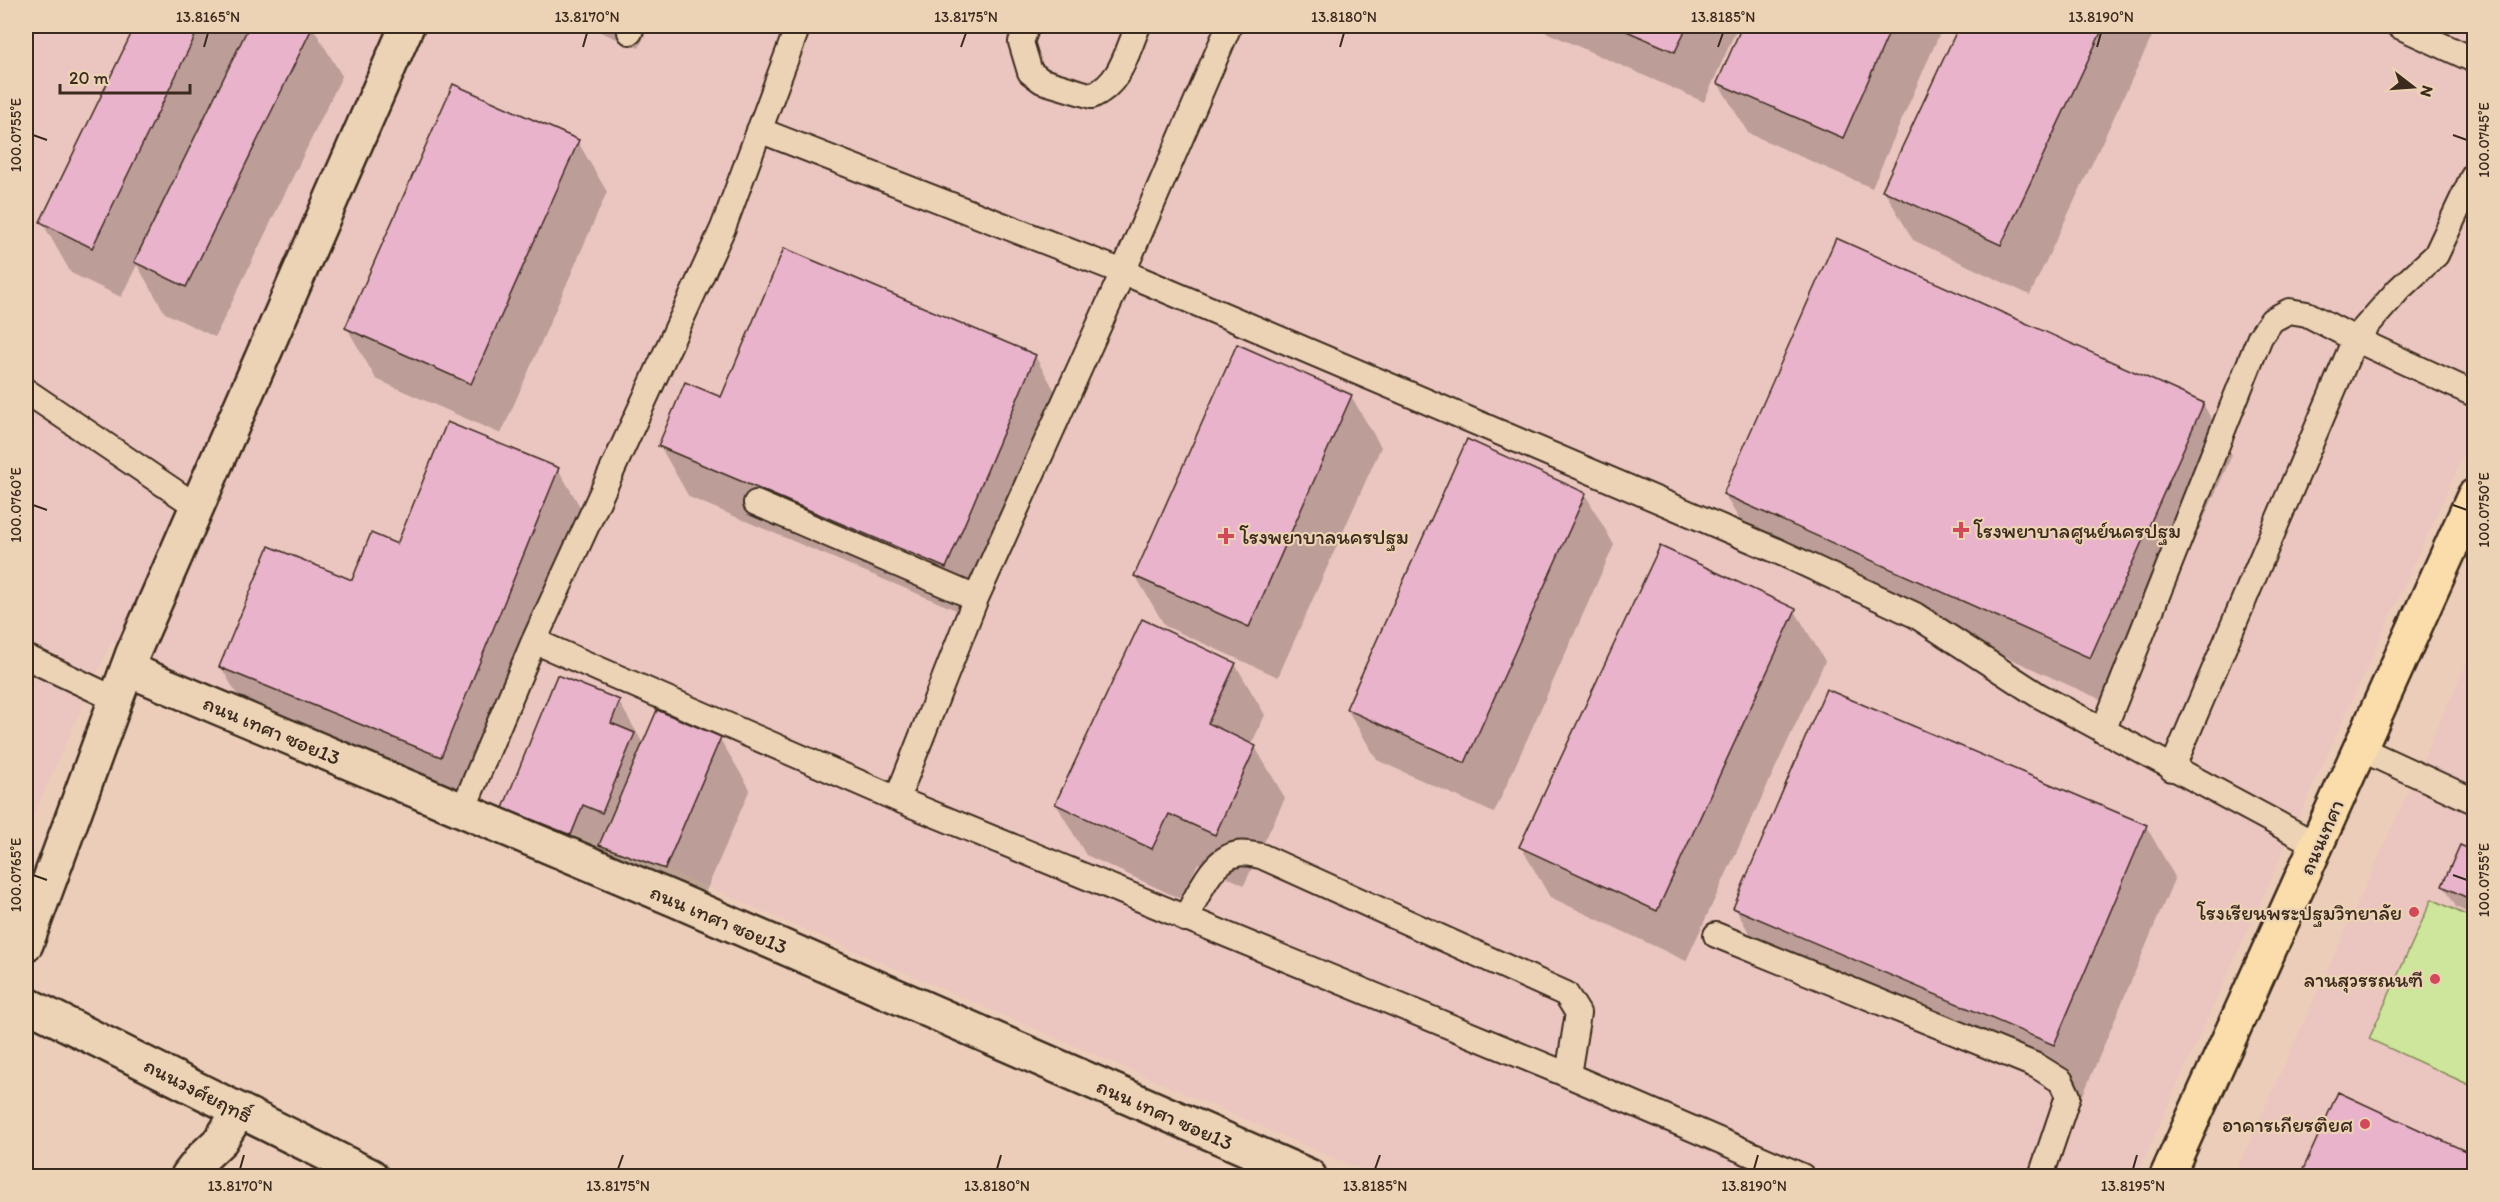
<svg xmlns="http://www.w3.org/2000/svg" width="2500" height="1202" viewBox="0 0 2500 1202" font-family="Itim,'Playpen Sans Thai',sans-serif">
<style>
.built{fill:#ebc5bf}
.garden{fill:#cee69b;stroke:#84885c;stroke-width:1.5}
.shadow{fill:#0003}
.building{fill:#e9b3cc;stroke:#3b2a1e;stroke-width:1.5}
.lines{fill:none;stroke-linecap:round;stroke-linejoin:round}
.service-casing{stroke:#3b2a1e;stroke-width:28}
.minor-casing{stroke:#3b2a1e;stroke-width:38}
.primary-casing{stroke:#3b2a1e;stroke-width:38}
.service{stroke:#edd3b5;stroke-width:24}
.minor{stroke:#edd3b5;stroke-width:33}
.primary{stroke:#fbddab;stroke-width:33}
.ticks{fill:none;stroke:#3b2a1e;stroke-width:2}
.poi-dot{fill:#d1495b;stroke:#edd3b5;stroke-width:2}
.labels{text-anchor:middle;dominant-baseline:central;stroke-width:4.5;stroke-linejoin:round;paint-order:stroke}
.poi-label{font-size:21px;fill:#3b2a1e;stroke:#edd3b5;text-anchor:end}
.street-label{font-size:21px;fill:#3b2a1e;stroke:#edd3b5}
.neatline{fill:none;stroke:#3b2a1e;stroke-width:2}
.ticks-label{font-size:15px;text-anchor:middle;fill:#3b2a1e}
</style>
<rect width="100%" height="100%" fill="#eccdba"/>
<filter id="ink" filterUnits="userSpaceOnUse"><feTurbulence type="fractalNoise" baseFrequency=".0167" numOctaves="2"/><feDisplacementMap in="SourceGraphic" scale="12" xChannelSelector="R" yChannelSelector="G"/><feConvolveMatrix kernelMatrix="1 2 1 2 8 2 1 2 1" color-interpolation-filters="sRGB"/></filter>
<g filter="url(#ink)">
<path class="built" d="M26,26H2474V432L2136,1176H1376L665,869L503,808L112,641L33,816L26,809Z
M2474,647V1176H2234Z"/>
<path class="garden" d="M2432,899L2474,919V1087L2369,1039Z"/>
<path class="shadow" d="M137,26H241L246,34L250,26H312L342,76L215,337L165,313L137,265L121,297L71,273L42,222Z
M586,26H649L639,48Z
M1532,26H1738L1704,102Z
M1743,26H1943L1872,188L1748,133L1718,83Z
M1961,26H2157L2030,295L1913,240L1884,190Z
M578,142L607,192L501,434L376,379L347,328Z
M1035,356L1064,407L975,618L689,497L660,446L722,399Z
M1351,396L1381,447L1278,677L1165,626L1135,575Z
M2203,404L2232,455L2120,708L1754,544L1724,494Z
M558,469L588,520L470,807L250,717L221,667L352,582Z
M1585,494L1614,545L1494,813L1377,760L1347,709Z
M1661,548L1795,611L1825,661L1686,961L1550,897L1521,847Z
M1235,664L1265,715L1251,745L1255,747L1285,798L1244,885L1198,863L1181,899L1086,855L1056,804Z
M619,702L644,745L658,712L720,739L750,789L694,919L534,858L505,807Z
M2146,826L2175,877L2083,1095L1764,959L1735,908Z
M2461,847L2474,853V916L2456,907L2444,886Z
M2338,1094L2474,1157V1176H2304L2302,1174Z"/>
<path class="building" d="M135,26H200L92,248L40,222Z
M249,26H313L186,287L134,262Z
M1615,26H1687L1675,52Z
M1742,26H1892L1843,138L1717,83Z
M1959,26H2104L2001,245L1882,190Z
M453,84L579,140L471,384L345,328Z
M1836,238L2204,403L2090,658L1723,494Z
M784,248L1036,355L946,568L658,446L685,382L721,397Z
M1237,344L1352,395L1249,627L1134,576Z
M447,422L559,468L441,757L219,667L269,546L352,580L371,533L397,544Z
M1467,439L1586,493L1465,763L1346,709Z
M1660,546L1796,609L1657,911L1519,847Z
M1142,619L1236,663L1208,723L1256,746L1215,835L1169,814L1152,849L1055,804Z
M557,675L620,700L611,723L635,733L602,813L583,805L571,835L503,808Z
M1826,689L2147,825L2054,1045L1733,908Z
M657,710L721,737L665,869L599,845Z
M2460,845L2474,851V901L2442,886Z
M2338,1092L2474,1155V1176H2307L2301,1174Z"/>
<g class="lines">
<g class="service-casing">
<path id="service" d="M1027,26L1021,42L1030,72L1042,81L1092,96C1121,83 1126,54 1138,26
M2399,26L2474,60
M630,32L632,26
M759,130L1123,272L1775,550L1915,615L2038,695L2317,845
M26,391L196,506
M756,503L976,598
M534,641L897,799L1568,1075L1802,1176
M26,657L115,699
M2103,731L2260,337L2272,320L2289,311L2307,314L2355,339L2474,394
M2361,749L2474,801
M2172,769L2355,339L2399,289L2436,255L2474,174
M897,799L976,598L1123,272L1229,26
M462,812L534,641L723,228L798,26
M1185,919C1197,898 1211,859 1237,854C1244,852 1254,855 1261,856L1566,994L1578,1013L1568,1075
M1716,935L2037,1066L2061,1081L2068,1096L2041,1176"/>
</g>
<g class="minor-casing">
<path id="minor" d="M127,669L676,900L1309,1176
M26,944L133,653L407,26
M26,1004L371,1176
M188,1176L202,1158L221,1140L239,1111"/>
</g>
<g class="primary-casing">
<path id="primary" d="M2167,1176L2474,496"/>
</g>
<use href="#service" class="service"/>
<use href="#minor" class="minor"/>
<use href="#primary" class="primary"/>
</g>
</g>
<path class="ticks" d="M204,47L208,33M583,47L587,33M961,47L966,33M1340,47L1344,33M1718,47L1723,33M2097,47L2101,33M33,135L47,140M2453,135L2467,140M33,505L47,510M2453,505L2467,510M33,875L47,880M2453,875L2467,880M240,1169L244,1155M618,1169L623,1155M997,1169L1001,1155M1375,1169L1380,1155M1754,1169L1758,1155M2133,1169L2137,1155"/>
<g class="poi-dot">
<path d="M1958 521h6v6h6v6h-6v6h-6v-6h-6v-6h6z"/>
<path d="M1223 527h6v6h6v6h-6v6h-6v-6h-6v-6h6z"/>
<circle cx="2414" cy="912" r="6"/>
<circle cx="2435" cy="979" r="6"/>
<circle cx="2365" cy="1124" r="6"/>
</g>
<g class="labels">
<g class="poi-label">
<text x="1974" y="530" text-anchor="start">โรงพยาบาลศูนย์นครปฐม</text>
<text x="1240" y="536" text-anchor="start">โรงพยาบาลนครปฐม</text>
<text x="2402" y="912">โรงเรียนพระปฐมวิทยาลัย</text>
<text x="2423" y="979">ลานสุวรรณนฑี</text>
<text x="2353" y="1124">อาคารเกียรติยศ</text>
</g>
<g class="street-label">
<text transform="translate(272 730) rotate(23)">ถนน เทศา ซอย13</text>
<text transform="translate(2321 837) rotate(-66)">ถนนเทศา</text>
<text transform="translate(719 919) rotate(23)">ถนน เทศา ซอย13</text>
<text transform="translate(198 1090) rotate(27)">ถนนวงศ์ยฤทธิ์</text>
<text transform="translate(1165 1114) rotate(24)">ถนน เทศา ซอย13</text>
</g>
</g>
<rect width="2500" height="1202" fill="none" stroke="#edd3b5" stroke-width="66"/>
<g transform="translate(2413 87) rotate(107)" stroke="#edd3b5" stroke-width="4.5" paint-order="stroke">
<path d="M0-4.5L10 22L0 15L-10 22Z" fill="#3b2a1e"/>
<text y="-9" font-size="16" font-weight="bold" text-anchor="middle" fill="#3b2a1e">N</text>
</g>
<path d="M60 84v9h130v-9" fill="none" stroke="#3b2a1e" stroke-width="3"/>
<text x="69" y="84" font-size="18" fill="#3b2a1e" stroke="#edd3b5" stroke-width="4.5" paint-order="stroke">20 m</text>
<rect x="33" y="33" width="2434" height="1136" class="neatline"/>
<g class="ticks-label">
<text x="208" y="22">13.8165°N</text>
<text x="587" y="22">13.8170°N</text>
<text x="966" y="22">13.8175°N</text>
<text x="1344" y="22">13.8180°N</text>
<text x="1723" y="22">13.8185°N</text>
<text x="2101" y="22">13.8190°N</text>
<text transform="translate(16 135) rotate(-90)" y="5">100.0755°E</text>
<text transform="translate(2484 140) rotate(-90)" y="5">100.0745°E</text>
<text transform="translate(16 505) rotate(-90)" y="5">100.0760°E</text>
<text transform="translate(2484 510) rotate(-90)" y="5">100.0750°E</text>
<text transform="translate(16 875) rotate(-90)" y="5">100.0765°E</text>
<text transform="translate(2484 880) rotate(-90)" y="5">100.0755°E</text>
<text x="240" y="1191">13.8170°N</text>
<text x="618" y="1191">13.8175°N</text>
<text x="997" y="1191">13.8180°N</text>
<text x="1375" y="1191">13.8185°N</text>
<text x="1754" y="1191">13.8190°N</text>
<text x="2133" y="1191">13.8195°N</text>
</g>
</svg>
